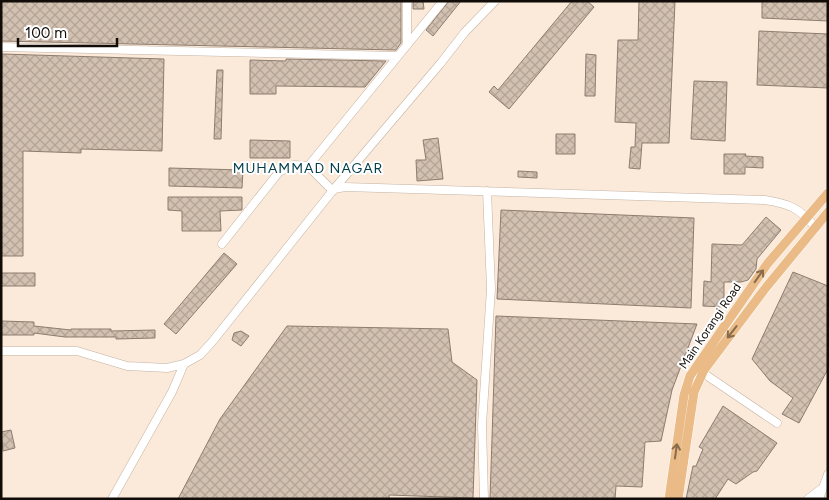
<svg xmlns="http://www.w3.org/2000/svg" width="829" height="500" viewBox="0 0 829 500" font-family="Figtree,sans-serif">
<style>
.building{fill:url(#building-cross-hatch);stroke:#8d7d6f}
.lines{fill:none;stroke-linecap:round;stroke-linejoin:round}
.minor-casing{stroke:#c4b3a3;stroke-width:9}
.major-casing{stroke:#fff;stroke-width:10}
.minor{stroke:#fff;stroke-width:8}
.major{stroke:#eabb86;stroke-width:9}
.oneway{stroke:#886c4d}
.labels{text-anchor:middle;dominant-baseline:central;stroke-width:4;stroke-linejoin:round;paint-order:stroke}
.street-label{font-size:12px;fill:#110c07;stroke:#fff}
.neighbourhood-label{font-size:14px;letter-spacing:1px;fill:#003e4a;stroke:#fff}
</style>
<defs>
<pattern id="building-cross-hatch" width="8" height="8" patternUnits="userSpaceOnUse" patternTransform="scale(1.25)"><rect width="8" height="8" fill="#d2c0b1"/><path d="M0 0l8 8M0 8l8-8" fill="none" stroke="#b3a497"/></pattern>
</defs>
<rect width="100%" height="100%" fill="#fbe9d9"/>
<path class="building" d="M1,1H401V43L396,50L1,41Z
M413,1H423L424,9H413Z
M449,1H461L433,36L426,30Z
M572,1H587L594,7L509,109L489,92L494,86L498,90Z
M639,1H675L669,143H642L640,169L629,168L631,147H635L636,123L615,122L618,40H638Z
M762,1H828V21L762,18Z
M759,31L828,34V88L757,85Z
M2,54L164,59L162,151L81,149V153L23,151V256H1Z
M586,54L596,55L595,96H585Z
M286,59L386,61L365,87L276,86V94H250V60L286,61Z
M217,70H223L221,139H214Z
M694,81L727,82L725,141L691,139Z
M556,134H575V154H556Z
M438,138L443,179L417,181L416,160H426L423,140Z
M250,140L290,141V158H250Z
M724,154H746L745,156L763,157V168L745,167V174H724Z
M169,168L243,170L242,188L169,186Z
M518,171L537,172V178L518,177Z
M168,197H242V210L220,211L221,231H182V211L168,210Z
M501,210L694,218L691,308L497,299Z
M766,217L781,230L757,259L756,269L748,280L741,282H724V307L703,306L704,281L711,282L712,244L742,245Z
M224,253L237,264L176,334L164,324Z
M793,272L828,286V369L799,423L782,414L793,398L770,381L752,359Z
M1,273H35V286H1Z
M496,316L697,324L672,390L661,441L645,442L642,487L616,486L615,499H490Z
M1,321L34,322V326L71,330V329H111V331L155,330V338L116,339V337H65L34,333V335H1Z
M287,326L448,329L452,362L477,380L473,498L389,495V499H178L220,419Z
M241,331L249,336L241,346L232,340L234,333Z
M723,406L777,443L757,471L753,472L736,484L728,479L715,499H686L693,466H696L703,449L699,447Z
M11,430L15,448L3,451L1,432Z"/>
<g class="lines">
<g class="minor-casing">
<path id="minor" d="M407,45V1
M1,47L398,56
M334,189L440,64L465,32L495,1
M333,191L311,169L310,164L443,1
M222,244L279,172L294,165L310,166
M1,351H77L127,366L167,368L184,364L200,355L212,342L334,189L345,187L765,200C790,204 799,208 815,227
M703,373L777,423
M112,499L172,392L184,364
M484,499L482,425L491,289L487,191
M808,499L821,489
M819,499L828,474"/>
</g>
<g class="major-casing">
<path id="major" d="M669,499L684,395L690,376L768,263L828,193
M678,499L694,392L704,370L764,290L828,212"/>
</g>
<use href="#minor" class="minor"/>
<use href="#major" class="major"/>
</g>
<defs><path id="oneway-shaft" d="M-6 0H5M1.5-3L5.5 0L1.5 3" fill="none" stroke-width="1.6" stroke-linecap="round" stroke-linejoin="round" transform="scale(1.25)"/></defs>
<g class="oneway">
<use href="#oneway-shaft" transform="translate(759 276) rotate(-55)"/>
<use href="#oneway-shaft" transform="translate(732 332) rotate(128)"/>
<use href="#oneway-shaft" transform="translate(676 451) rotate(-82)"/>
</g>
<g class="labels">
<g class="street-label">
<text transform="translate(710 326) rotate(-56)">Main Korangi Road</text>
</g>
<g class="neighbourhood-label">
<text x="308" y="168">MUHAMMAD NAGAR</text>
</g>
</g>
<rect width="829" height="500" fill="none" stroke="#110c07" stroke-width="5"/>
<path d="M18 38v8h99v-8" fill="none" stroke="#110c07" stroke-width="2.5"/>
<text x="25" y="38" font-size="15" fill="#110c07" stroke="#ffffff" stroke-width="4" paint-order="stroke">100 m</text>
</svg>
